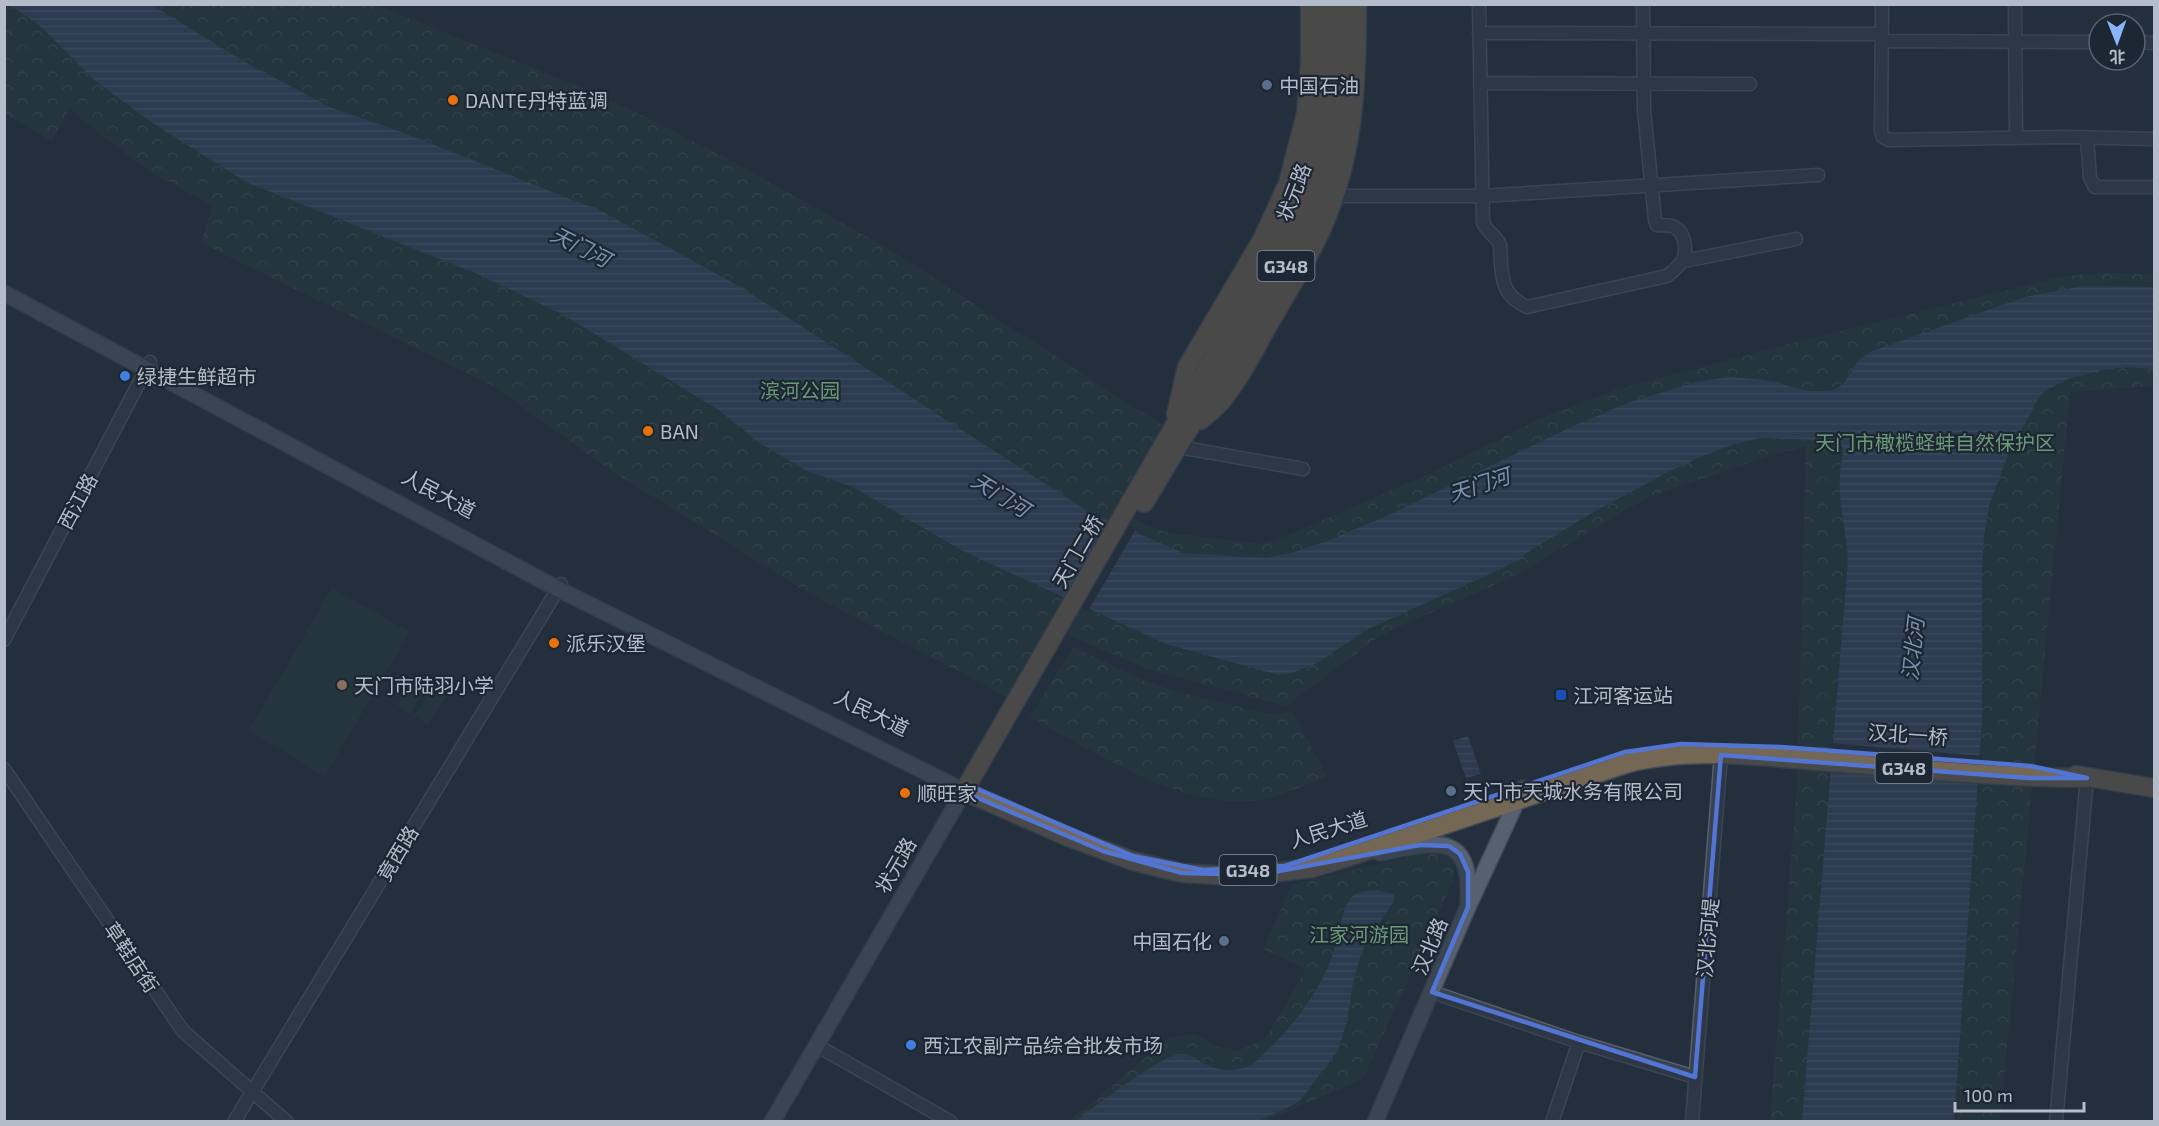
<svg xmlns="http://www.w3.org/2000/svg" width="2159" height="1126" viewBox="0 0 2159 1126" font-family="'Exo 2','Noto Sans SC',sans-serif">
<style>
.park{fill:url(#park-crowns)}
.garden{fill:#263c3f}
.water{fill:url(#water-rules)}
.pier{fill:#242f3e}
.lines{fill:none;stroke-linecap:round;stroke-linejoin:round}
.minor-casing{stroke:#565f6c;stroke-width:15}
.major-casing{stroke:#414a57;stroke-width:18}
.highway-casing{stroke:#434c59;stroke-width:21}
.minor{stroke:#38414e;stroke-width:12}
.major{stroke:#56606e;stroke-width:15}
.highway{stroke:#746855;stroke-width:18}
.marked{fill:none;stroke:#5274d3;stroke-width:4.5;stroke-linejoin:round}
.service-dot{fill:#5c6f8a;stroke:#1d2633;stroke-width:2}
.food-dot{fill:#e8710a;stroke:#1d2633;stroke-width:2}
.shop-dot{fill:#3f7fe0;stroke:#1d2633;stroke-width:2}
.education-dot{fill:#8d6e63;stroke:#1d2633;stroke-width:2}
.transit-dot{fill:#1a4fb4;stroke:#1d2633;stroke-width:2}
.labels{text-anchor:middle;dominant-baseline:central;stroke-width:4.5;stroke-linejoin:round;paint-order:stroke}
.shield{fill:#1d2633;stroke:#878f9c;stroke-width:1.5}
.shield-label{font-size:18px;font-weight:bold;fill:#b4bcc9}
.poi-label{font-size:20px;fill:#b4bcc9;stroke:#1d2633;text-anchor:start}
.street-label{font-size:20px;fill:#b4bcc9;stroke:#1d2633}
.park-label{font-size:20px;fill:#6b9a76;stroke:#1d2633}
.water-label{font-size:21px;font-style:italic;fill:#7c92b1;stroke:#1d2633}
</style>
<defs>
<pattern id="park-crowns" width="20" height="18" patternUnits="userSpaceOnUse" patternTransform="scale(1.5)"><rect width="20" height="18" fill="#263c3f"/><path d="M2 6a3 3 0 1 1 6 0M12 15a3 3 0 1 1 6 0" fill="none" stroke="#435659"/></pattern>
<pattern id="water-rules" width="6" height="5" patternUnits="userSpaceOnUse" patternTransform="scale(1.5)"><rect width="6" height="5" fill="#394c67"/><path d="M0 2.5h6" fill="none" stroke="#53647b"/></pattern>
</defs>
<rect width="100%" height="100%" fill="#242f3e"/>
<path class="park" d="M5,5H376L580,87L648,118L728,159L889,249L1164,426L1117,509L1143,524L1169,533L1261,544L1286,536L1429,474L1541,418L1618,389L1796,342L2064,276L2109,273L2154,274V386L2070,392L2000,1121H1770L1797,784L1806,447L1779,453L1648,497L1515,576L1398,627L1374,640L1286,706L1144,668L1049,627L1009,698L807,592L610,470L493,386L201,243L212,206L157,175L134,160L69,109L52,141L5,114Z
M1073,647L1145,681L1175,691L1267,714L1292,711L1327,776C1302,786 1277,799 1249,801C1177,807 1092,750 1030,717Z
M1439,850L1445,851L1455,861L1453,881L1363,1079L1266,1121L1068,1122L1169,1038L1195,1034L1217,1046L1237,1051L1265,1039L1306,969L1263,949L1292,884Z"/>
<path class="garden" d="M332,588L410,632L324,777L249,730Z
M415,675L429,684L410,714L396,704Z
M433,686L447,696L428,725L414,716Z"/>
<path class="water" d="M10,5H152L250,65L332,108L407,134L603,212L739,286L1089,512L1183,553L1267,558L1294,552L1330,540L1395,512L1571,427L1630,402L1697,382L1729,377L1765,380L1808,391H1829L1842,386L1858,361L1872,351L2025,297L2083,286L2154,287V369L2128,367L2103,370L2068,379L2045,391L2038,399L2008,455L1989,506L1984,536L1982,567V719L1954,1121H1802L1848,561C1846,523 1834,492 1843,454V447L1840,444L1827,440L1760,438L1732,445L1700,457L1670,471L1592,513L1531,550L1518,560L1494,572L1366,630L1317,663L1292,673L1278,675L1166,644L963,551L853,487L805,470L758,442L720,411L564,315L475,273L246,182L151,122L93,79L39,25Z
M1468,736L1481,774L1466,778L1453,741Z
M1376,890L1393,894L1395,900L1369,937L1361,954L1353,982L1347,1022L1337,1052L1299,1102L1258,1121H1076C1093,1108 1164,1053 1181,1054C1190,1054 1196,1059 1203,1063C1219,1072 1235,1072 1252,1065C1284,1036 1316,1000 1331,959C1337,943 1341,910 1351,898C1357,890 1368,891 1376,890Z"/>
<path class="pier" d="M1112,519L1136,529L1088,611L1066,601Z
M1830,743L1982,756L1981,781L1828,768Z"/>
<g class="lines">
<g class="minor-casing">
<path id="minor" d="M1479,4L1483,222C1486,232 1497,236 1500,245C1502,272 1498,294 1527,307L1667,276C1681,265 1688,259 1684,240C1682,235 1681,231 1676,228C1671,224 1663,226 1657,225L1655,220L1644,110L1643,4
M1882,4L1881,132L1883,137L1889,140L2067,137L2154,139
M2015,4L2016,138
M1479,33L1882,34
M1882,41L2099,42
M2135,42L2154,43
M1480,83L1750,84
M2087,137L2090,178L2095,187H2154
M1335,196H1482L1818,175
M1684,261L1796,239
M1179,447L1303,469
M4,640L150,362
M4,769L183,1031L287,1122
M1432,992L1579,1042L1695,1077
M823,1049L951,1122
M234,1122L561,584
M1552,1122L1579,1042
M1692,1122L1721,755
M2056,1122L2087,778"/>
</g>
<g class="major-casing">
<path id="major" d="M4,293L558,589L964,791L772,1122
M1380,853C1431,843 1473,828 1468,901
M1375,1122L1468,907L1523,788"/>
</g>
<g class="highway-casing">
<path id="highway" d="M1326,4C1326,41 1327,78 1321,115C1311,173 1288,226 1260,277L964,791L1066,836L1133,861L1182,873L1231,876L1258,875L1312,868L1336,861L1625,764C1687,747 1755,756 1819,761C1909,768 1998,778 2087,778
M1176,414L1187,367L1263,238L1288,183L1306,113L1310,61V4
M1201,420C1209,413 1218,406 1224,398C1242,376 1255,348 1269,324C1290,287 1314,251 1329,211C1355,145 1357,75 1357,4
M1144,503C1177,448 1210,393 1243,339C1276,284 1309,229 1327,167C1342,115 1342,59 1342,4
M2076,775L2154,788"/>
</g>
<use href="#minor" class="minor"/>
<use href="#major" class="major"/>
<use href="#highway" class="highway"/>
</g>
<path d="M0 0H2159V1126H0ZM1681,744L1781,747L2030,766L2087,778H2029L1721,755L1695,1077L1432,992L1468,907V872L1460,854L1449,846L1420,845L1258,875L1182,873L1103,851L971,795L975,788L1133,856L1203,870L1285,866L1625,752Z" fill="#242f3e" fill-opacity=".55" fill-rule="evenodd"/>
<path class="marked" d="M1681,744L1781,747L2030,766L2087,778H2029L1721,755L1695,1077L1432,992L1468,907V872L1460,854L1449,846L1420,845L1258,875L1182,873L1103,851L971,795L975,788L1133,856L1203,870L1285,866L1625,752Z"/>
<g class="service-dot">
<circle cx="1267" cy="85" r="6"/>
<circle cx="1451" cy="791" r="6"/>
<circle cx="1224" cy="941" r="6"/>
</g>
<g class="food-dot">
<circle cx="453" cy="100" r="6"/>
<circle cx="648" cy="431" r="6"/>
<circle cx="554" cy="643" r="6"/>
<circle cx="905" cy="793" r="6"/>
</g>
<g class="shop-dot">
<circle cx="125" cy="376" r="6"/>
<circle cx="911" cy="1045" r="6"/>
</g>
<circle class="education-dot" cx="342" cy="685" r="6"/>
<rect class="transit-dot" x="1555" y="689" width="12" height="12" rx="3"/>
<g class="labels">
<g class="shield">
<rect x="1257.5" y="251" width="57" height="30" rx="4.5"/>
<rect x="1875.5" y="753" width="57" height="30" rx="4.5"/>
<rect x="1219.5" y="855" width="57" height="30" rx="4.5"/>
</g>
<g class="shield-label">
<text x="1286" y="266">G348</text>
<text x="1904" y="768">G348</text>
<text x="1248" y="870">G348</text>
</g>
<g class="poi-label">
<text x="1279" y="85">中国石油</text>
<text x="465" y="100">DANTE丹特蓝调</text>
<text x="137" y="376">绿捷生鲜超市</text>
<text x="660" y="431">BAN</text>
<text x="566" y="643">派乐汉堡</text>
<text x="354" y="685">天门市陆羽小学</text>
<text x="1573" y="695">江河客运站</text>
<text x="1463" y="791">天门市天城水务有限公司</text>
<text x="917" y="793">顺旺家</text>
<text x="1212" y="941" text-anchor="end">中国石化</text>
<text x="923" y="1045">西江农副产品综合批发市场</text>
</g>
<g class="street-label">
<text transform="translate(1293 192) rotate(-69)">状元路</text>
<text transform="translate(439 493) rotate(28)">人民大道</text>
<text transform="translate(77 501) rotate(-62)">西江路</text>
<text transform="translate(1077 551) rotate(-60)">天门二桥</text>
<text transform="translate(872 712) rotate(26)">人民大道</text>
<text transform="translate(1908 734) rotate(4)">汉北一桥</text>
<text transform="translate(1328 829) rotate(-17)">人民大道</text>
<text transform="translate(397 853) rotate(-59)">竟西路</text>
<text transform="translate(895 865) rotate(-60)">状元路</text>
<text transform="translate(1707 938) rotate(-85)">汉北河堤</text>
<text transform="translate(1429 946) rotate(-67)">汉北路</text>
<text transform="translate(132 957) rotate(56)">草鞋店街</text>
</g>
<g class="park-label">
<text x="800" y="390">滨河公园</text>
<text x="1935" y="442">天门市橄榄蛏蚌自然保护区</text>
<text x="1359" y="934">江家河游园</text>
</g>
<g class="water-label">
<text transform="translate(581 246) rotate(27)">天门河</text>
<text transform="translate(1479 484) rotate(-18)">天门河</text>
<text transform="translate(1001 494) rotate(32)">天门河</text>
<text transform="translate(1912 649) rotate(-84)">汉北河</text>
</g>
</g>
<rect width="2159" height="1126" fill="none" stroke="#b4bcc9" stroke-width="12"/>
<g transform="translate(2117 42) rotate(179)"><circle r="28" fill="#1d2633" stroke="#59626f" stroke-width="1.5"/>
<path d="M0-4.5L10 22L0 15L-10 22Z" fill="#8ab4f8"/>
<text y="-9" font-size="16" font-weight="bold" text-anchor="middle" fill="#b4bcc9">北</text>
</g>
<path d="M1955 1102v9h129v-9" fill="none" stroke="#b4bcc9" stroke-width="3"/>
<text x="1964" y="1102" font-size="18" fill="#b4bcc9" stroke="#1d2633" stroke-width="4.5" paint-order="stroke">100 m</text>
</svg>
